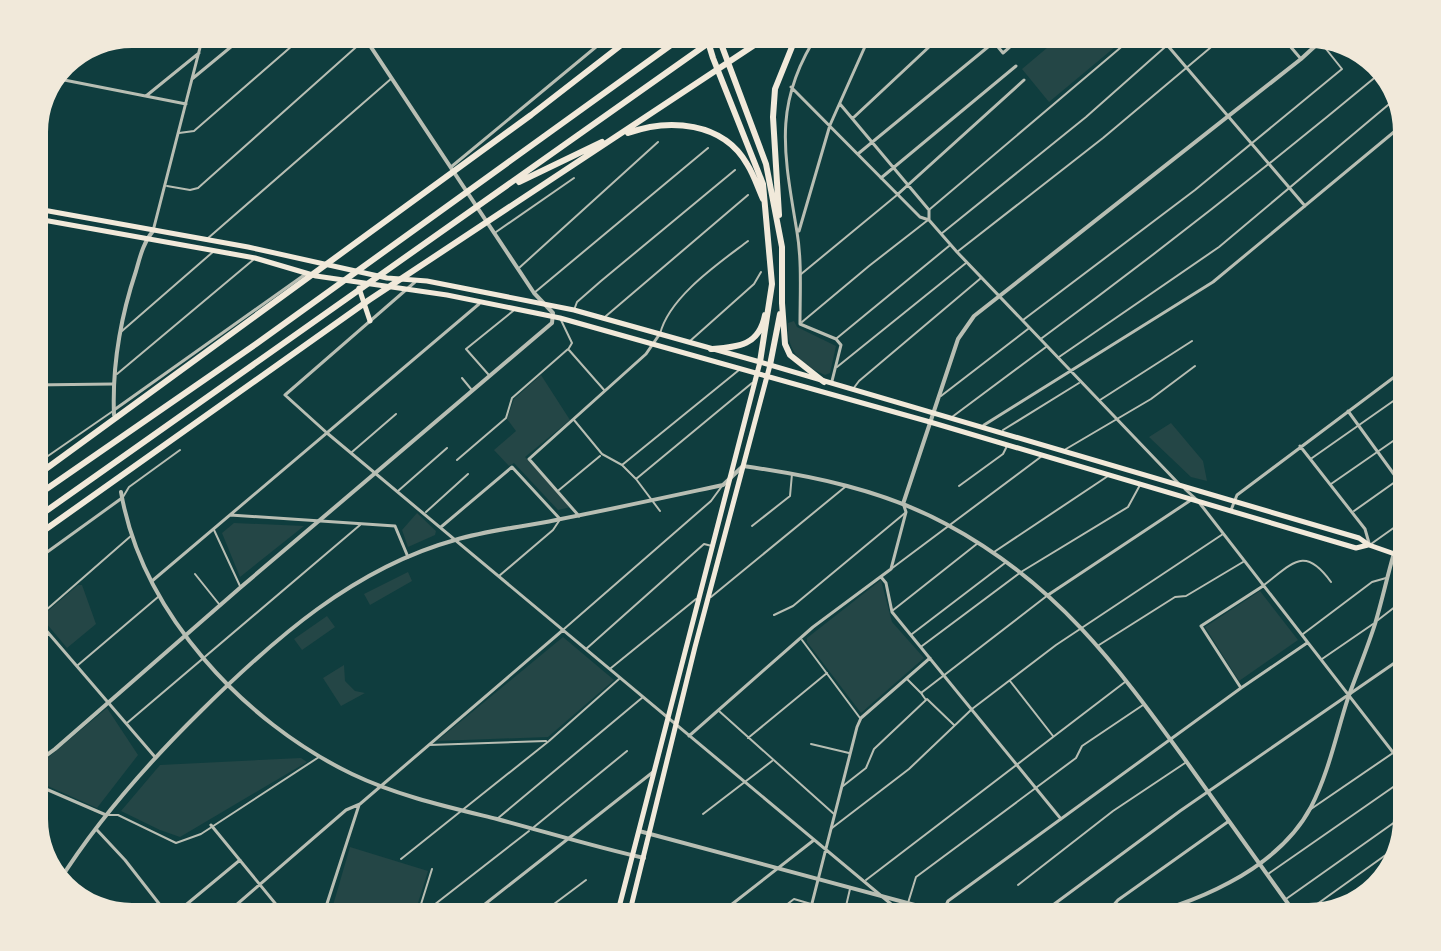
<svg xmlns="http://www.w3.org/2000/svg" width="1441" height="951" viewBox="0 0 1441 951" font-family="Jost,sans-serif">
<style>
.green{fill:#244646}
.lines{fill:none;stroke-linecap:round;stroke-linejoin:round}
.service{stroke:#b8beb3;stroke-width:2}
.minor{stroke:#b8beb3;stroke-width:3}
.tertiary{stroke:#b8beb3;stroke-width:4}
.secondary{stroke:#f1e9da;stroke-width:5}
.motorway{stroke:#f1e9da;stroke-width:6}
.rim{fill:none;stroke:#f1e9da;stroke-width:4}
</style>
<rect width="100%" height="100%" fill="#0f3d3e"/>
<path class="green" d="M1046,32H1133L1049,102L1022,69L1054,42Z
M794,321L797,327L836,346L830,373L825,375C801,365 786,351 788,323Z
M541,375L570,420L525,457L571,507L558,510L514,463L509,466L494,450L516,431L507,419L514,399Z
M1171,423L1203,461L1207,481L1191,477L1149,437Z
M417,513L436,531L435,535L408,547L402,530Z
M234,523L304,526L240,577L222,533Z
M408,572L412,581L370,605L364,594Z
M881,580L892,622L924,658L861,713L807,642V638Z
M78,585H82L96,624L67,648L41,617Z
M1260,591L1298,640L1239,681L1205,627Z
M327,616L335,627L302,650L294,639Z
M563,637L614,680L548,737L437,741Z
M344,665L345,681L355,691L365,693L341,706L323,678Z
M107,708L138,755L97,808L32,779V771Z
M301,758L307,762L180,837L160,830L121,811L160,765Z
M350,847L428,871L413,919H329Z"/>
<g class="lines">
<path class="service" d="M444,41L453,32
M1376,78L1404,111
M1392,96L1398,91
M179,133L194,131L308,32
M167,186L190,190L198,188L373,32
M930,209L1139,32
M496,232L574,178
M941,234L1086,117L1182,32
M207,239L392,78
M957,252L1103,138L1229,32
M519,268L658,142
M800,275L897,195
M534,293L708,148
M574,310L577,302L601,281L735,170
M606,316L748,195
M560,318L572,343L569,348
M1023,320L1195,190L1342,69L1322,44
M802,322L869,266L928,220
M122,331L214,251
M660,334C669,297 719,263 748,241
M837,338L949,246
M1042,338C1159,252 1272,163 1384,70
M690,341L754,284L761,272
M569,350L605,391
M1059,357L1219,247L1394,100
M837,367L966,263
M117,374L253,260
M488,374L466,349L513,311
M462,378L471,389
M853,389L859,381L981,278
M941,396L1028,329
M1100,400L1192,341
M952,417L1046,347
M574,420L602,454L622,465L636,479L660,511
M1003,430L1079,383
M1066,449L1151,399L1195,366
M352,452L396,414
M1312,458L1409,390
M457,460L506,418L512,398L568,349
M622,465L739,370
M32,467L113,411
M636,479L752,383
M1331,484L1409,430
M959,486L1003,454L1007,446
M559,490L600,456
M398,491L447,448
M123,497L129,487L180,450
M1354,511L1409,472
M426,512L468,474
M752,526L790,496L792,474
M214,530L240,586
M1371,544L1409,517
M994,552L1108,476
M891,569L1042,456
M195,574L219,604
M499,576L553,530L559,521
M1264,585C1294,562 1305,546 1331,582
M711,597L845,487
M892,611L978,543
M774,615L793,606L905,513
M37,618L132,535
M1378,620L1409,596
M564,629L711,501L722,486
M912,634L1005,563
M1303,634L1372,582L1386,578
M802,640L860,718
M1099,645L1175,597L1186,596L1243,562
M922,646L1021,572L1128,507L1140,485
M586,649L704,544L712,546
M1322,659L1373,624
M78,665L158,597
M611,668L696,599
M907,679L922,694
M1010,681L1053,736
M927,699L954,725
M719,711L834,814
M127,723L360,525
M748,738L827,673
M811,744L849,753
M429,745L546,741
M843,786L866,768L874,749L926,700L921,693L1048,595
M1311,809L1409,742
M703,814L772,761
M108,815H118L176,843L201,834L319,757
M497,819L643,697
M534,827L627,751
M832,828L909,769L972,709L1056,645L1223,534
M401,859L549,741L619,679
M43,862L49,859L65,871
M1268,874L1409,776
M866,880L1125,682
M1018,885L1113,811L1185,763
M1286,899L1409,812
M908,903L916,877L1076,758L1082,746L1143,705
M425,911L432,919
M417,917L432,869
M1299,917L1401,844
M416,919L529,831
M534,919L586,880
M768,919L794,899L811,904
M793,919L811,905
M843,919L850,889"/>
<path class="minor" d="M819,32C772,103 784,153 797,232C802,261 800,294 800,324L836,339L841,345L832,381
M1156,32L1305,206
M1278,32L1301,59
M54,78L186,104
M192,79L249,32
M791,87L920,217L929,220L957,252L1179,484
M146,96L199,53
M840,104L929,210V220
M853,118L945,32
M859,153L994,42L1003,53L1027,32
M451,167L614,32
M881,178L1016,66
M898,194L1024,80
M153,231L204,32
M799,231L830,125L867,42L878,32
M415,282L285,395L327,433L909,919
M32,385L113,384
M114,410L307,273
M1348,411L1409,495
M984,425L1213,282L1406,122
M1300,446L1365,529L1369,543
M1185,489L1198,501L1409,773
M1231,510L1237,495L1409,366
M230,515L395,526L408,557
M579,516L529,459L646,354L659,335
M441,527L512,467L560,519
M32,563L122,498
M881,577L886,583L892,612L1061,819
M152,581L479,304
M1048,595L1191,500
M32,614L155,757
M32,646L48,634
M1241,688L1201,626L1263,586
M689,736L813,627L891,569L906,512L904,506
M32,783L106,815
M211,825L288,919
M97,830L125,860L171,919
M40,852L49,859
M109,909L112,913
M942,914L948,901L1241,688L1307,643
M170,918L240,860
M220,919L346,810L360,804L563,630
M322,919L359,805
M466,919L653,772
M713,919L814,840
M808,919L857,727L861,718L930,658
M1034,919L1180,811L1409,653
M1114,919L1111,908L1118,900L1229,821
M1172,919L1174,907"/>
<path class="tertiary" d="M114,415C112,365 120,319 136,271C140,257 143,243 153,231
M121,492C142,613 244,722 352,774C398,796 448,807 497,819C546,832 595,847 644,858
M903,504L958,339L974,316L1301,59L1325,37
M32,766L55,749L241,587L552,323L553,313L534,293L361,32
M639,831L967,919
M58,883C98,819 148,763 201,711C274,639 354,568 455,540C488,530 523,527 556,520C612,509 667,497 723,485L743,466C813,476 883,490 946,524C1056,583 1115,663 1186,761C1224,814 1261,866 1299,919
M1123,919C1190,907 1277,871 1311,807C1329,772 1336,735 1348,698C1357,673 1367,649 1375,624C1382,601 1387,577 1394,553"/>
<path class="secondary" d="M32,208L248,247L387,278L427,281L574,310L760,362L1359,538L1369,545L1409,559
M32,218L255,258L316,276L447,295L560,318L930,422L1356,548L1368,545
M359,288L370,321
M616,919L760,362
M628,919L695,647L770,365"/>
<path class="motorway" d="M705,32L713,58L763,184L772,284L760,362
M717,33L766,164L782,247V303L785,344L790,355L824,382
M628,133C669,118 723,122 747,164C754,175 758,188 763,199
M519,182L602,142
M779,215L773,117L775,89L798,32
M711,349C738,347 759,346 765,315
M770,365L780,314
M32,479L531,115L638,32
M32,499L256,344L689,32
M32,521L724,32
M32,539L369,300L774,32"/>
</g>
<path d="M0 0H1441V951H0ZM132 46H1309A86 86 0 0 1 1395 132V819A86 86 0 0 1 1309 905H132A86 86 0 0 1 46 819V132A86 86 0 0 1 132 46Z" fill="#f1e9da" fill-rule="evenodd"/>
<path class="rim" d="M132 46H1309A86 86 0 0 1 1395 132V819A86 86 0 0 1 1309 905H132A86 86 0 0 1 46 819V132A86 86 0 0 1 132 46Z"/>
</svg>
